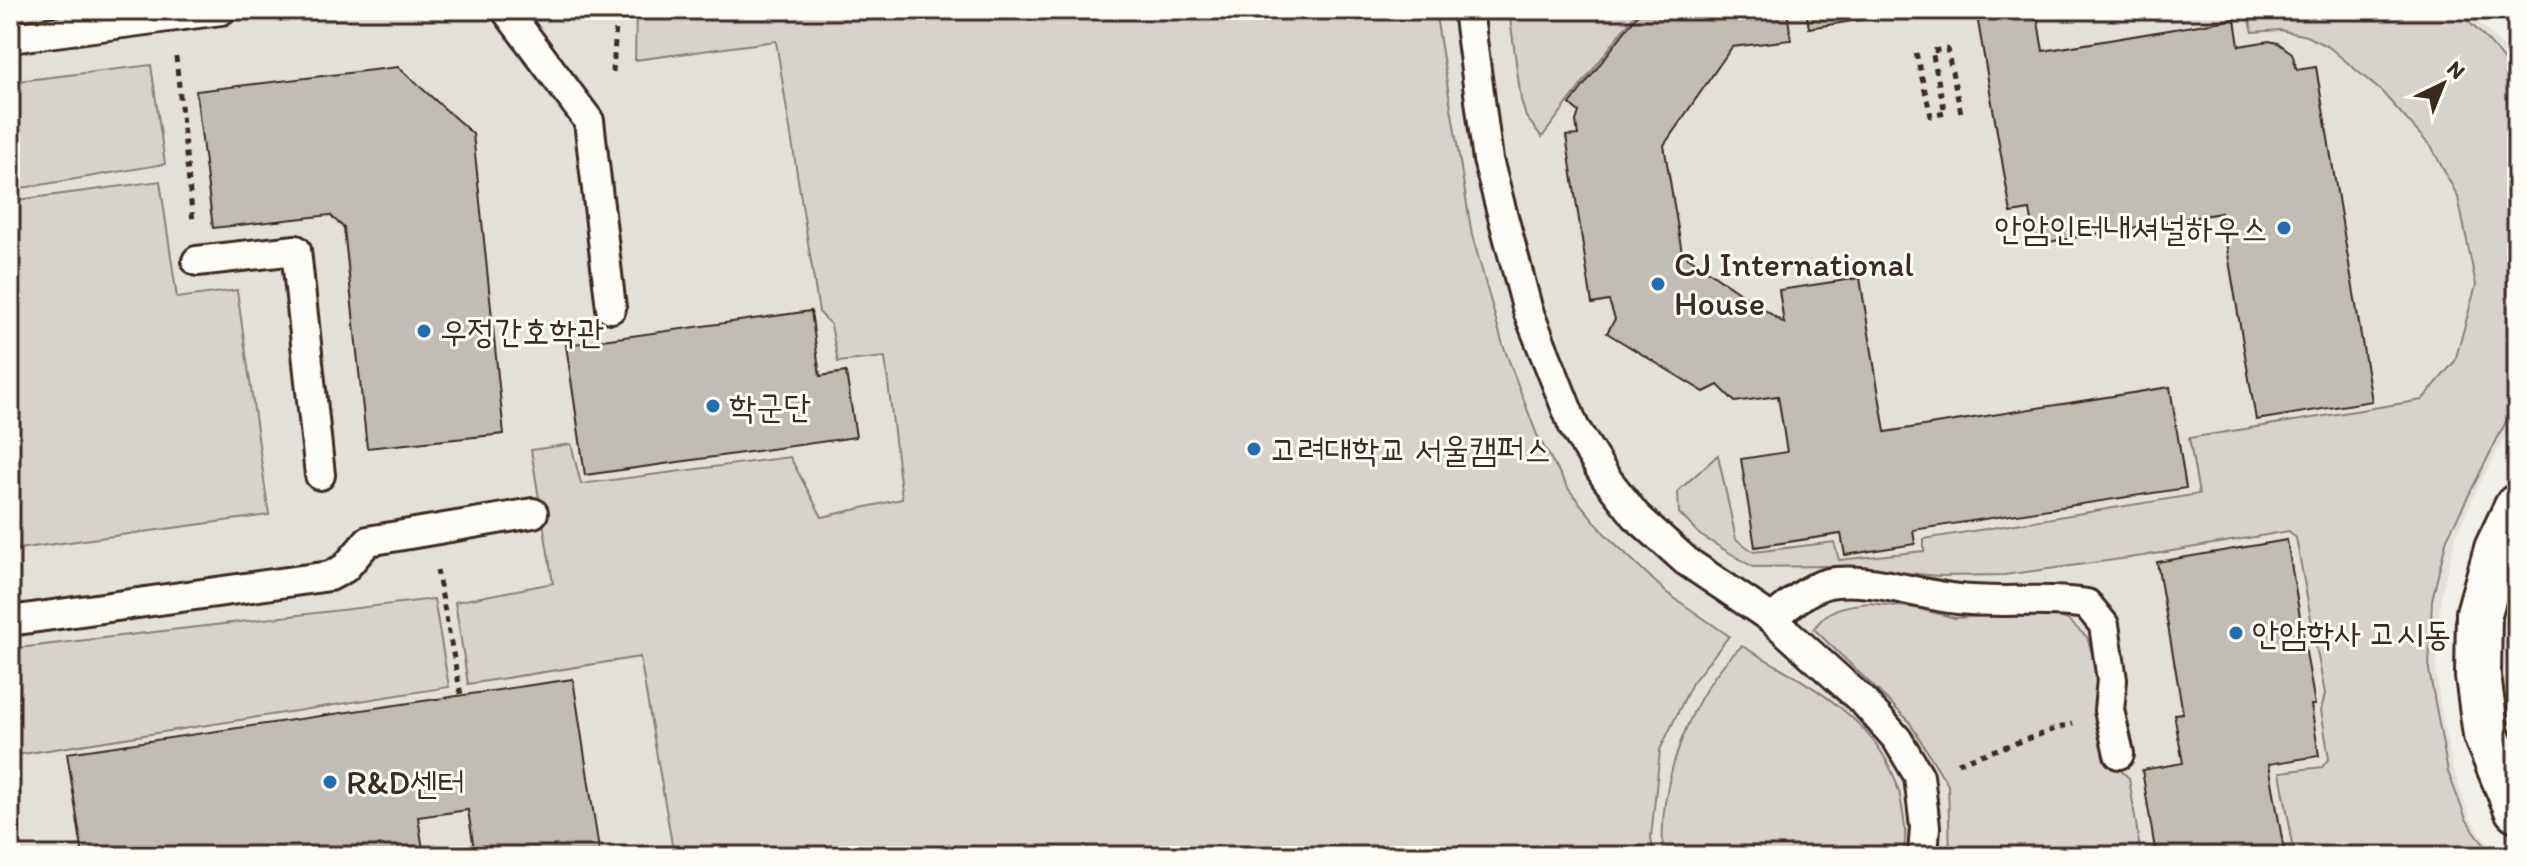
<svg xmlns="http://www.w3.org/2000/svg" width="2527" height="866" viewBox="0 0 2527 866" font-family="Itim,'Poor Story',sans-serif">
<style>
.built{fill:#e3e0da}
.green{fill:#d7d2cc;stroke:#897e75;stroke-width:2}
.building{fill:#c1bcb4;stroke:#3b2a1e;stroke-width:2}
.lines{fill:none;stroke-linecap:round;stroke-linejoin:round}
.service-casing{stroke:#3b2a1e;stroke-width:34}
.tertiary-casing{stroke:#3b2a1e;stroke-width:50}
.path{stroke:#3b2a1e;stroke-width:5;stroke-dasharray:6 6;stroke-linecap:butt}
.service{stroke:#fdfcf7;stroke-width:28}
.tertiary{stroke:#fdfcf7;stroke-width:44}
.poi-dot{fill:#1f6fb2;stroke:#fdfcf7;stroke-width:3}
.labels{text-anchor:middle;dominant-baseline:central;stroke-width:6;stroke-linejoin:round;paint-order:stroke}
.poi-label{font-size:34px;fill:#3b2a1e;stroke:#fdfcf7;text-anchor:start}
</style>
<rect width="100%" height="100%" fill="#f1efea"/>
<filter id="ink" filterUnits="userSpaceOnUse"><feTurbulence type="fractalNoise" baseFrequency=".0125" numOctaves="2"/><feDisplacementMap in="SourceGraphic" scale="16" xChannelSelector="R" yChannelSelector="G"/><feConvolveMatrix kernelMatrix="1 2 1 2 8 2 1 2 1" color-interpolation-filters="sRGB"/></filter>
<g filter="url(#ink)">
<path class="built" d="M10,10H2466L2507,51L2517,66V416L2481,481L2457,533L2441,594L2436,674L2443,722L2453,768L2470,818L2497,856H10Z"/>
<path class="green" d="M636,10H1435L1472,235L1503,345L1537,435L1570,491L1605,534L1667,593L1729,636L1692,683L1660,750L1651,838L1654,856H674L640,657L468,684L455,602L553,583L531,450L571,444L581,484L790,457L822,517L902,499L885,357L838,362L831,325L819,312L776,41L635,60Z
M1509,10H1638L1542,137L1526,117L1521,100Z
M2247,10H2455C2480,30 2500,53 2517,79V400L2447,538L2432,600L2429,670L2448,772L2466,819L2492,856H2295L2280,772L2322,767L2329,758L2321,710L2325,694L2296,538L2289,531L2143,556L2004,575L1939,576L1831,566L1753,567L1700,535L1679,513L1678,491L1718,455L1736,539L1754,552L1834,542L1839,560L1924,551V539L2199,494L2189,438L2422,400L2455,361L2476,285L2458,197L2432,148L2382,92L2329,47L2306,36L2280,30L2253,32Z
M151,65L165,164L10,190V82Z
M160,181L177,298L237,290L269,515L10,550V201Z
M434,599L449,687L10,756V649Z
M1869,603L1915,608L1955,618L2047,612L2068,620L2087,637L2097,668L2106,757L2129,778L2141,856H1950L1948,785L1908,720L1814,629C1828,607 1844,606 1869,603Z
M1742,646C1807,683 1891,724 1902,807C1905,825 1907,839 1903,856H1664C1655,790 1691,689 1742,646Z"/>
<path class="building" d="M1641,10H1787L1791,40L1732,47L1664,145L1682,253L1784,323L1779,290L1860,278L1885,432L2170,387L2186,488L1913,530L1915,544L1845,555L1841,534L1755,547L1741,459L1787,452L1778,396L1735,402L1718,385L1704,392L1607,333L1615,319L1609,301L1592,304L1566,136L1578,135L1576,121L1579,112L1570,104Z
M1806,10H1920L1809,28Z
M1976,10H2036L2043,51L2235,19L2239,46L2269,41L2278,43L2292,53L2297,70L2316,67L2372,401L2256,420L2221,213L2036,244L2030,210L2011,213Z
M398,67L473,134L504,434L367,448L344,228L330,215L213,228L196,91Z
M811,311L820,376L846,372L856,437L585,475L566,345Z
M2287,540L2315,705H2311L2319,756L2269,764L2285,856H2156L2142,770L2183,763L2174,714L2183,713L2157,562Z
M573,679L600,856H475L468,810L418,817L424,856H83L67,753Z"/>
<g class="lines">
<g class="service-casing">
<path id="service" d="M506,10L589,121L611,308
M1468,10L1488,160L1528,311L1574,427L1606,478L1636,516L1686,561L1772,619L1864,702L1897,739L1919,776L1925,827L1923,856
M10,38L221,10
M197,261L296,250L320,475
M1772,619C1791,604 1811,584 1836,582C1874,578 1920,595 1958,599C2001,604 2044,597 2087,604L2104,625L2112,680L2109,710L2119,754
M10,621L330,576L345,568L368,541L533,513"/>
</g>
<g class="tertiary-casing">
<path id="tertiary" d="M2517,507L2497,549L2479,613L2478,676L2486,735L2517,809"/>
</g>
<path class="path" d="M1916,53L1931,116L1945,113L1932,51L1947,49L1961,113
M176,57L193,222
M613,72L617,10
M437,570L461,695
M1958,763L2073,723"/>
<use href="#service" class="service"/>
<use href="#tertiary" class="tertiary"/>
</g>
</g>
<g class="poi-dot">
<circle cx="2284" cy="228" r="8"/>
<circle cx="1658" cy="284" r="8"/>
<circle cx="424" cy="331" r="8"/>
<circle cx="713" cy="406" r="8"/>
<circle cx="1254" cy="449" r="8"/>
<circle cx="2236" cy="633" r="8"/>
<circle cx="330" cy="782" r="8"/>
</g>
<g class="labels">
<g class="poi-label">
<text x="2268" y="228" text-anchor="end">안암인터내셔널하우스</text>
<text x="1674" y="264">CJ International<tspan x="1674" dy="39">House</tspan></text>
<text x="440" y="331">우정간호학관</text>
<text x="729" y="406">학군단</text>
<text x="1270" y="449">고려대학교 서울캠퍼스</text>
<text x="2252" y="633">안암학사 고시동</text>
<text x="346" y="782">R&amp;D센터</text>
</g>
</g>
<rect width="2527" height="866" fill="none" stroke="#fdfcf7" stroke-width="40"/>
<rect x="20" y="20" width="2487" height="826" fill="none" stroke="#3b2a1e" stroke-width="3" filter="url(#ink)"/>
<g transform="translate(2443 84) rotate(43)" stroke="#fdfcf7" stroke-width="6" paint-order="stroke">
<path d="M0-6L14 30L0 20L-14 30Z" fill="#3b2a1e"/>
<text y="-12" font-size="22" font-weight="bold" text-anchor="middle" fill="#3b2a1e">N</text>
</g>
</svg>
